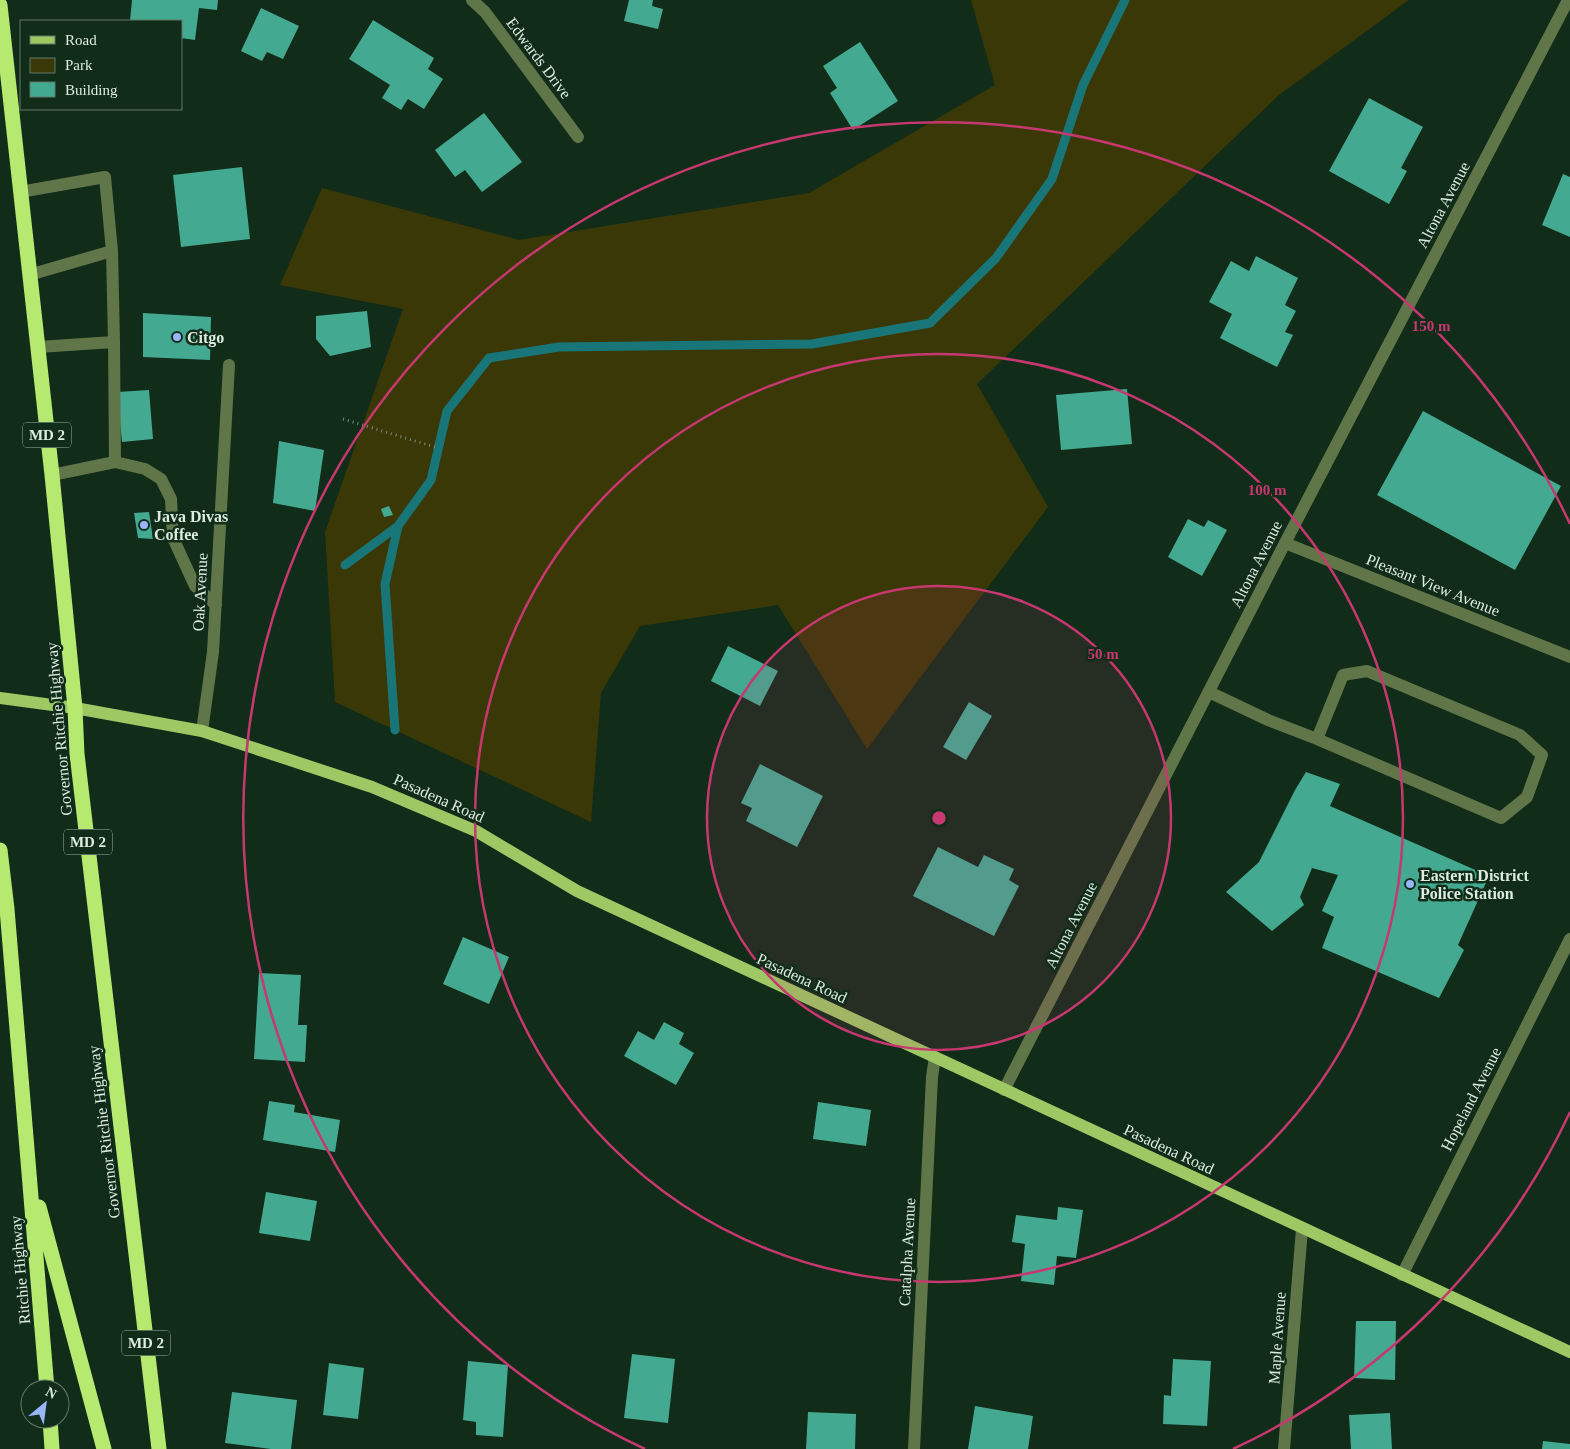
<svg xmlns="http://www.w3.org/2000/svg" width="1570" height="1449" viewBox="0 0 1570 1449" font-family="Georgia,serif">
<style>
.green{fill:#3b3807}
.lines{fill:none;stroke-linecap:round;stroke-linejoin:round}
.stream{stroke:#197678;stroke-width:9}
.building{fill:#44a991}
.path{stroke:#788d7d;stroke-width:3;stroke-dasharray:1 4;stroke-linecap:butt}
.minor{stroke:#617648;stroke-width:12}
.major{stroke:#9dc864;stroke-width:12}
.highway{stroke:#b5e96f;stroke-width:15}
.ring{fill:none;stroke:#c6386f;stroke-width:2.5}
.poi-dot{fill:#97b6fd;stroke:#112c19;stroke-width:2}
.labels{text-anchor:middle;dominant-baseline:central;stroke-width:5;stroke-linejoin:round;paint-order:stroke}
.shield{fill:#112c19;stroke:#9fb2a4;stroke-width:1}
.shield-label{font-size:15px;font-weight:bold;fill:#dcecdf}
.street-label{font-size:16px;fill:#dcecdf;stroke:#112c19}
.poi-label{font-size:16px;font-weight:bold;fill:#dcecdf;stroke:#112c19;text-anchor:start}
.centre{fill:#c6386f;stroke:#112c19;stroke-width:2.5}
.ring-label{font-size:15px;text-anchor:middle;font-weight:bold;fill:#c6386f;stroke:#112c19;stroke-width:5;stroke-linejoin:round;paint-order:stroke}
</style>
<rect width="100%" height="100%" fill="#112c19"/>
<path class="green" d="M971,0H1409L1279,95L977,384L1048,507L867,749L778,605L640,626L601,693L591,822L335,702L325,532L403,309L280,285L322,188L519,240L809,193L995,85Z"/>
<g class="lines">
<path class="stream" d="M345,565L398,526
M395,730L385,584L398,526L431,480L447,411L489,358L559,347L812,344L930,323L996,258L1052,179L1083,85L1125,0"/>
</g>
<path class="building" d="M132,0H218L217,10L199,8L195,40L181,38V21H130Z
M629,0H653L652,6L663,9L658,29L624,21Z
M261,8L299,26L283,59L267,52L262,61L241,51Z
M373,20L434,58L428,69L443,79L424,109L408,99L401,110L382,98L390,85L349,59Z
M860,42L898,101L853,130L830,93L837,88L823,66Z
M1369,98L1423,127L1401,168L1407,171L1389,204L1329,171Z
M484,113L522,162L482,192L465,170L455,177L435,150Z
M242,167L250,239L181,247L173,175Z
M1563,174L1570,177V237L1542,225Z
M1256,256L1298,278L1285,305L1296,311L1285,332L1293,335L1277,367L1220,338L1232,314L1209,302L1231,261L1249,271Z
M367,311L371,347L330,356L316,339V316Z
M143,313L211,317L210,360L143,357Z
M1127,389L1132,444L1061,450L1056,395Z
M149,390L153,439L122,442L117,392Z
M1423,411L1561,486L1515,570L1377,495Z
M279,441L324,450L315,511L273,503Z
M389,506L393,515L384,517L381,509Z
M149,512L153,539L138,538L134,513Z
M1188,519L1204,527L1208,520L1227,530L1202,576L1168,557Z
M728,646L778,671L760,706L711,681Z
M969,702L992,716L966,760L943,747Z
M760,764L823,796L797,847L746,821L752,808L741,803Z
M1306,772L1340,784L1330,806L1489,876L1458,945L1464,950L1439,998L1322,948L1334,917L1322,911L1338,875L1312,868L1300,897L1304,905L1272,931L1226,892L1259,862L1295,790Z
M938,847L978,867L984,855L1014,869L1009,880L1019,886L994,936L913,896Z
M463,937L509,957L489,1004L443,984Z
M259,973L301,975L298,1025H307L305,1062L254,1059Z
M664,1022L684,1033L679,1044L694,1053L676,1085L624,1056L638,1031L654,1040Z
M269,1101L295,1105L294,1112L340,1120L335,1152L263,1140Z
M818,1102L871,1110L866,1146L813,1139Z
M266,1192L317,1201L310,1241L259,1233Z
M1058,1207L1083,1210L1076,1258L1057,1256L1054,1285L1021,1281L1025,1244L1012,1242L1016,1215L1057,1220Z
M1356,1321H1396L1395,1380L1354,1378Z
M632,1354L675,1359L668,1423L624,1418Z
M1173,1359L1211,1361L1207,1426L1163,1424L1164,1395L1171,1396Z
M468,1361L508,1365L503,1437L476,1435V1422L463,1420Z
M329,1363L364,1368L358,1419L323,1415Z
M232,1392L297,1400L291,1449H271L225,1443Z
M975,1406L1033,1416L1028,1449H968Z
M808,1412L856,1414L855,1449H806Z
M1390,1413L1392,1449H1351L1349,1415Z
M1543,1441L1570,1444V1449H1542Z"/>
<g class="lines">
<path class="path" d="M343,419L438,448"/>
<path class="minor" d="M472,0L485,12L578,137
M20,192L105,177L112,251L29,275
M38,347L114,342L112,251
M115,462L145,469L161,479L171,499L173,538L195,586L216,605
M52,475L115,462L114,342
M1285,543L1570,657
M1209,692L1268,720L1317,739L1501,818L1527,797L1542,755L1520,735L1367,671L1343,675L1317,739
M202,731L213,652L229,365
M1004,1090L1285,543L1567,2
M1402,1275L1570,939
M914,1449L932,1077L935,1057
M1284,1449L1302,1229"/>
<path class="major" d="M0,698L75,708L202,731L372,787L476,831L577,891L1570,1352"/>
<path class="highway" d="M0,5L52,475L75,708L77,754L159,1449
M0,850L7,909L47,1389
M39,1207L104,1449
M50,1419L52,1449"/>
</g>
<circle cx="939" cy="818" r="232" fill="#c6386f" fill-opacity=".12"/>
<g class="ring">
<circle cx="939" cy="818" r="232"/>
<circle cx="939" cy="818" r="464"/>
<path d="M1570 1112A696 696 0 0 1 1233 1449M645 1449A696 696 0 1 1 1570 524"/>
</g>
<g class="poi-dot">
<circle cx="177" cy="337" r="5"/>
<circle cx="144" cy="525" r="5"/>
<circle cx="1410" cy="884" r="5"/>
</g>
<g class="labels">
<g class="shield">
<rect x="23" y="422.5" width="48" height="25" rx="4"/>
<rect x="64" y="829.5" width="48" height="25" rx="4"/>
<rect x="122" y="1330.5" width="48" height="25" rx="4"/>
</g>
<g class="shield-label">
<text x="47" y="435">MD 2</text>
<text x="88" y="842">MD 2</text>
<text x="146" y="1343">MD 2</text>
</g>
<g class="street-label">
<text transform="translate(539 58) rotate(53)">Edwards Drive</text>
<text transform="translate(1443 205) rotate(-62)">Altona Avenue</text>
<text transform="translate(1256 564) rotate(-63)">Altona Avenue</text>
<text transform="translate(1433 585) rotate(22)">Pleasant View Avenue</text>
<text transform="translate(200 592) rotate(-87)">Oak Avenue</text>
<text transform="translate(59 729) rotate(-95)">Governor Ritchie Highway</text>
<text transform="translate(439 798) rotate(24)">Pasadena Road</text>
<text transform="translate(1071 925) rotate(-63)">Altona Avenue</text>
<text transform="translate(802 978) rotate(25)">Pasadena Road</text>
<text transform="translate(1471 1099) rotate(-63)">Hopeland Avenue</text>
<text transform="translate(104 1132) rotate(-97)">Governor Ritchie Highway</text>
<text transform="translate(1169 1149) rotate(25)">Pasadena Road</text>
<text transform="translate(907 1252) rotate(-87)">Catalpha Avenue</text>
<text transform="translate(20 1270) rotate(-95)">Ritchie Highway</text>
<text transform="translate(1277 1338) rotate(-86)">Maple Avenue</text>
</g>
<g class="poi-label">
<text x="187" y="337">Citgo</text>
<text x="154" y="516">Java Divas<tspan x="154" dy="18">Coffee</tspan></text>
<text x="1420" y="875">Eastern District<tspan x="1420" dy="18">Police Station</tspan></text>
</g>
</g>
<circle cx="939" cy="818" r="8" class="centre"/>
<g class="ring-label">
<text x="1431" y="331">150 m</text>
<text x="1267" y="495">100 m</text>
<text x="1103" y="659">50 m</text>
</g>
<rect x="20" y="20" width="162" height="90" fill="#112c19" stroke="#627968"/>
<rect x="30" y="36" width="25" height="8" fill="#9dc864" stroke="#627968"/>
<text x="65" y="45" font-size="15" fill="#dcecdf">Road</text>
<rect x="30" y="58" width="25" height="15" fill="#3b3807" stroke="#627968"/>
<text x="65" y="70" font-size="15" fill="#dcecdf">Park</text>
<rect x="30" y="82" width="25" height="15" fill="#44a991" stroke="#627968"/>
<text x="65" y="95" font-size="15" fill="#dcecdf">Building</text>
<g transform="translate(45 1404) rotate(29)"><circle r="24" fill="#112c19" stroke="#627968"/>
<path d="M0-4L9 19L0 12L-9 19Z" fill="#97b6fd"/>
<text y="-8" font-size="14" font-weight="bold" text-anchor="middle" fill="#dcecdf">N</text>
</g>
</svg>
